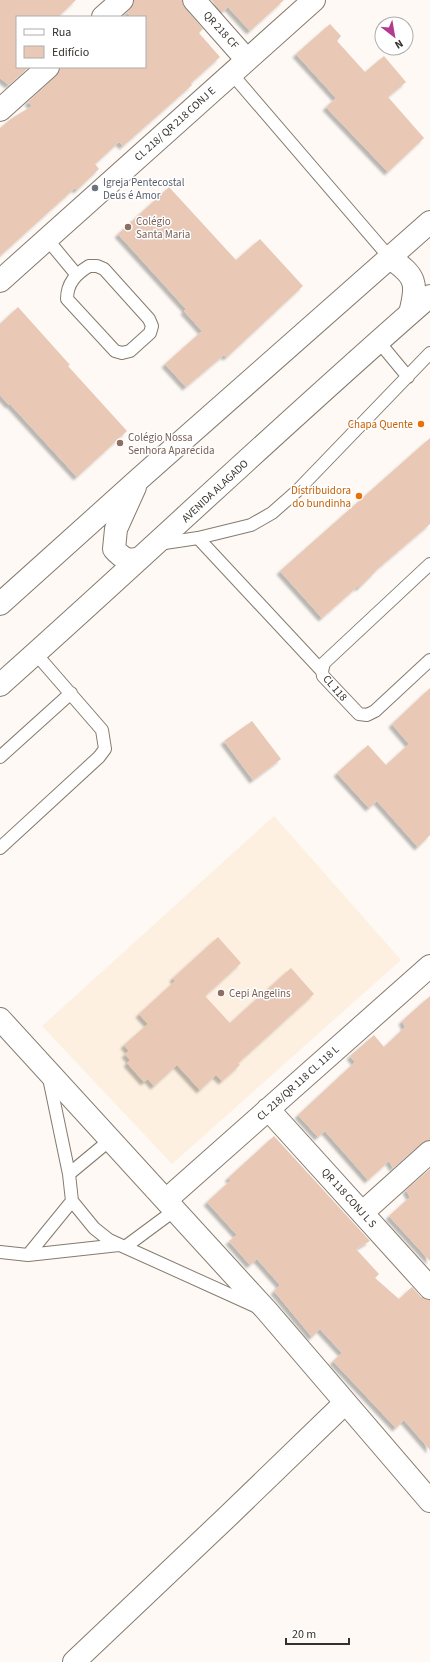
<svg xmlns="http://www.w3.org/2000/svg" width="430" height="1662" viewBox="0 0 430 1662" font-family="'Source Sans 3',sans-serif">
<style>
.built{fill:#fdf0e0}
.building{fill:#e9c8b6;filter:url(#shadow)}
.lines{fill:none;stroke-linecap:round;stroke-linejoin:round}
.service-casing{stroke:#857b6f;stroke-width:14}
.minor-casing{stroke:#857b6f;stroke-width:24}
.tertiary-casing{stroke:#857b6f;stroke-width:24}
.secondary-casing{stroke:#857b6f;stroke-width:24}
.service{stroke:#fff;stroke-width:12}
.minor{stroke:#fff;stroke-width:22}
.tertiary{stroke:#fff;stroke-width:22}
.secondary{stroke:#fff;stroke-width:22}
.worship-dot{fill:#6b7280;stroke:#fff;stroke-width:1.5}
.education-dot{fill:#8d6e63;stroke:#fff;stroke-width:1.5}
.food-dot{fill:#e8710a;stroke:#fff;stroke-width:1.5}
.labels{text-anchor:middle;dominant-baseline:central;stroke-width:3;stroke-linejoin:round;paint-order:stroke}
.street-label{font-size:11px;fill:#35312c;stroke:#fff}
.worship-label{font-size:11px;fill:#5b616d;stroke:#fff;text-anchor:start}
.education-label{font-size:11px;fill:#785e54;stroke:#fff;text-anchor:start}
.food-label{font-size:11px;fill:#c56008;stroke:#fff;text-anchor:end}
</style>
<defs>
<filter id="shadow"><feDropShadow dx="-3.5" dy="3.5" stdDeviation="1" flood-color="#0004"/></filter>
</defs>
<rect width="100%" height="100%" fill="#fef9f4"/>
<path class="built" d="M274,816L401,960L172,1164L42,1026Z"/>
<path class="building" d="M0,0H76L58,17H17V67H29L9,85L0,78Z
M134,0H182L185,8L203,29L199,33L220,57L191,83L192,85L123,146L119,142L95,164L99,169L77,190L75,188L0,256V128L12,118L32,106L28,102L56,76L60,71V67H145V17H131L127,13L134,4Z
M211,0H284L250,31L228,7L222,12Z
M330,24L341,36L337,41L365,72L384,56L406,82L388,97L424,138L388,172L326,107L336,98L296,54Z
M169,187L236,260L260,239L303,286L227,357L224,355L186,387L165,364L202,331L184,311L186,309L118,234Z
M18,307L70,365L68,366L127,431L77,477L10,404L9,405L0,395V324Z
M430,438V524L375,571V572L360,587H357L322,618L280,571Z
M430,688V835L418,847L377,801L369,808L337,773L368,745L386,765L409,744L392,724Z
M252,721L281,759L253,780L224,741Z
M218,937L241,963L205,996L230,1023L291,968L314,994L238,1063L240,1065L222,1081L216,1075L200,1090L177,1065L154,1086L148,1079L144,1082L127,1063L130,1060L125,1054L129,1051L124,1045L148,1024L139,1014L175,981L173,978Z
M430,996V1140L422,1143L393,1168L389,1161L368,1180L325,1131L318,1137L298,1115L355,1062L350,1056L374,1035L384,1047L405,1027L402,1021Z
M274,1136L370,1241L356,1249L379,1274L375,1278L399,1299L412,1287L421,1297L430,1300V1450L404,1420L396,1428L333,1361L342,1353L320,1329L312,1337L274,1291L280,1285L257,1259L250,1265L229,1241L237,1235L207,1202L231,1180L228,1178Z
M430,1169V1261L389,1216L410,1197L406,1190Z"/>
<g class="lines">
<g class="service-casing">
<path id="service" d="M232,74L390,258
M47,239L76,274
M89,266H97L104,269L149,319L152,326L150,333L130,351L122,353L115,351L67,299C67,283 76,274 89,266Z
M379,342L408,377
M198,538L322,671
M158,544L198,538L251,525L272,513L297,491L430,353
M430,564L324,663L322,671L323,676L359,714L367,715L375,711L430,660
M0,757L71,693
M0,848L99,757L105,749L102,730L36,654
M49,1078L69,1174
M110,1140L69,1174L72,1201L94,1228L109,1240L255,1306
M125,1247L175,1210
M0,1252L28,1255L119,1245
M28,1255L72,1201"/>
</g>
<g class="minor-casing">
<path id="minor" d="M194,0L247,60
M103,17L122,0
M0,110L48,67
M0,281L314,0
M268,1109L430,1288
M166,1200L430,966
M362,1213L430,1152
M74,1662L227,1517L345,1403"/>
</g>
<g class="tertiary-casing">
<path id="tertiary" d="M0,1019L267,1311L430,1501"/>
</g>
<g class="secondary-casing">
<path id="secondary" d="M390,258C416,276 418,283 410,313
M135,487L116,529L114,549C122,558 128,562 140,558
M0,604L139,479L430,222
M0,685C144,557 284,423 430,296"/>
</g>
<use href="#service" class="service"/>
<use href="#minor" class="minor"/>
<use href="#tertiary" class="tertiary"/>
<use href="#secondary" class="secondary"/>
</g>
<circle class="worship-dot" cx="95" cy="188" r="4"/>
<g class="education-dot">
<circle cx="128" cy="227" r="4"/>
<circle cx="120" cy="443" r="4"/>
<circle cx="221" cy="993" r="4"/>
</g>
<g class="food-dot">
<circle cx="421" cy="424" r="4"/>
<circle cx="359" cy="496" r="4"/>
</g>
<g class="labels">
<g class="street-label">
<text transform="translate(221 30) rotate(48)">QR 218 CF</text>
<text transform="translate(175 124) rotate(-42)">CL 218/ QR 218 CONJ E</text>
<text transform="translate(215 491) rotate(-43)">AVENIDA ALAGADO</text>
<text transform="translate(335 688) rotate(49)">CL 118</text>
<text transform="translate(298 1083) rotate(-42)">CL 218/QR 118 CL 118 L</text>
<text transform="translate(349 1198) rotate(48)">QR 118 CONJ L S</text>
</g>
<g class="worship-label">
<text x="103" y="182">Igreja Pentecostal<tspan x="103" dy="13">Deus é Amor</tspan></text>
</g>
<g class="education-label">
<text x="136" y="221">Colégio<tspan x="136" dy="13">Santa Maria</tspan></text>
<text x="128" y="437">Colégio Nossa<tspan x="128" dy="13">Senhora Aparecida</tspan></text>
<text x="229" y="993">Cepi Angelins</text>
</g>
<g class="food-label">
<text x="413" y="424">Chapa Quente</text>
<text x="351" y="490">Dístribuidora<tspan x="351" dy="13">do bundinha</tspan></text>
</g>
</g>
<rect x="16" y="16" width="130" height="52" fill="#ffffff" stroke="#aeadab"/>
<rect x="24" y="29" width="20" height="6" fill="#ffffff" stroke="#aeadab"/>
<text x="52" y="36" font-size="12" fill="#35312c">Rua</text>
<rect x="24" y="46" width="20" height="12" fill="#e9c8b6" stroke="#aeadab"/>
<text x="52" y="56" font-size="12" fill="#35312c">Edifício</text>
<g transform="translate(394 36) rotate(149)"><circle r="19" fill="#ffffff" stroke="#aeadab"/>
<path d="M0-3L7 15L0 10L-7 15Z" fill="#b23b90"/>
<text y="-6" font-size="11" font-weight="bold" text-anchor="middle" fill="#35312c">N</text>
</g>
<path d="M286 1638v6h63v-6" fill="none" stroke="#35312c" stroke-width="2"/>
<text x="292" y="1638" font-size="12" fill="#35312c" stroke="#ffffff" stroke-width="3" paint-order="stroke">20 m</text>
</svg>
